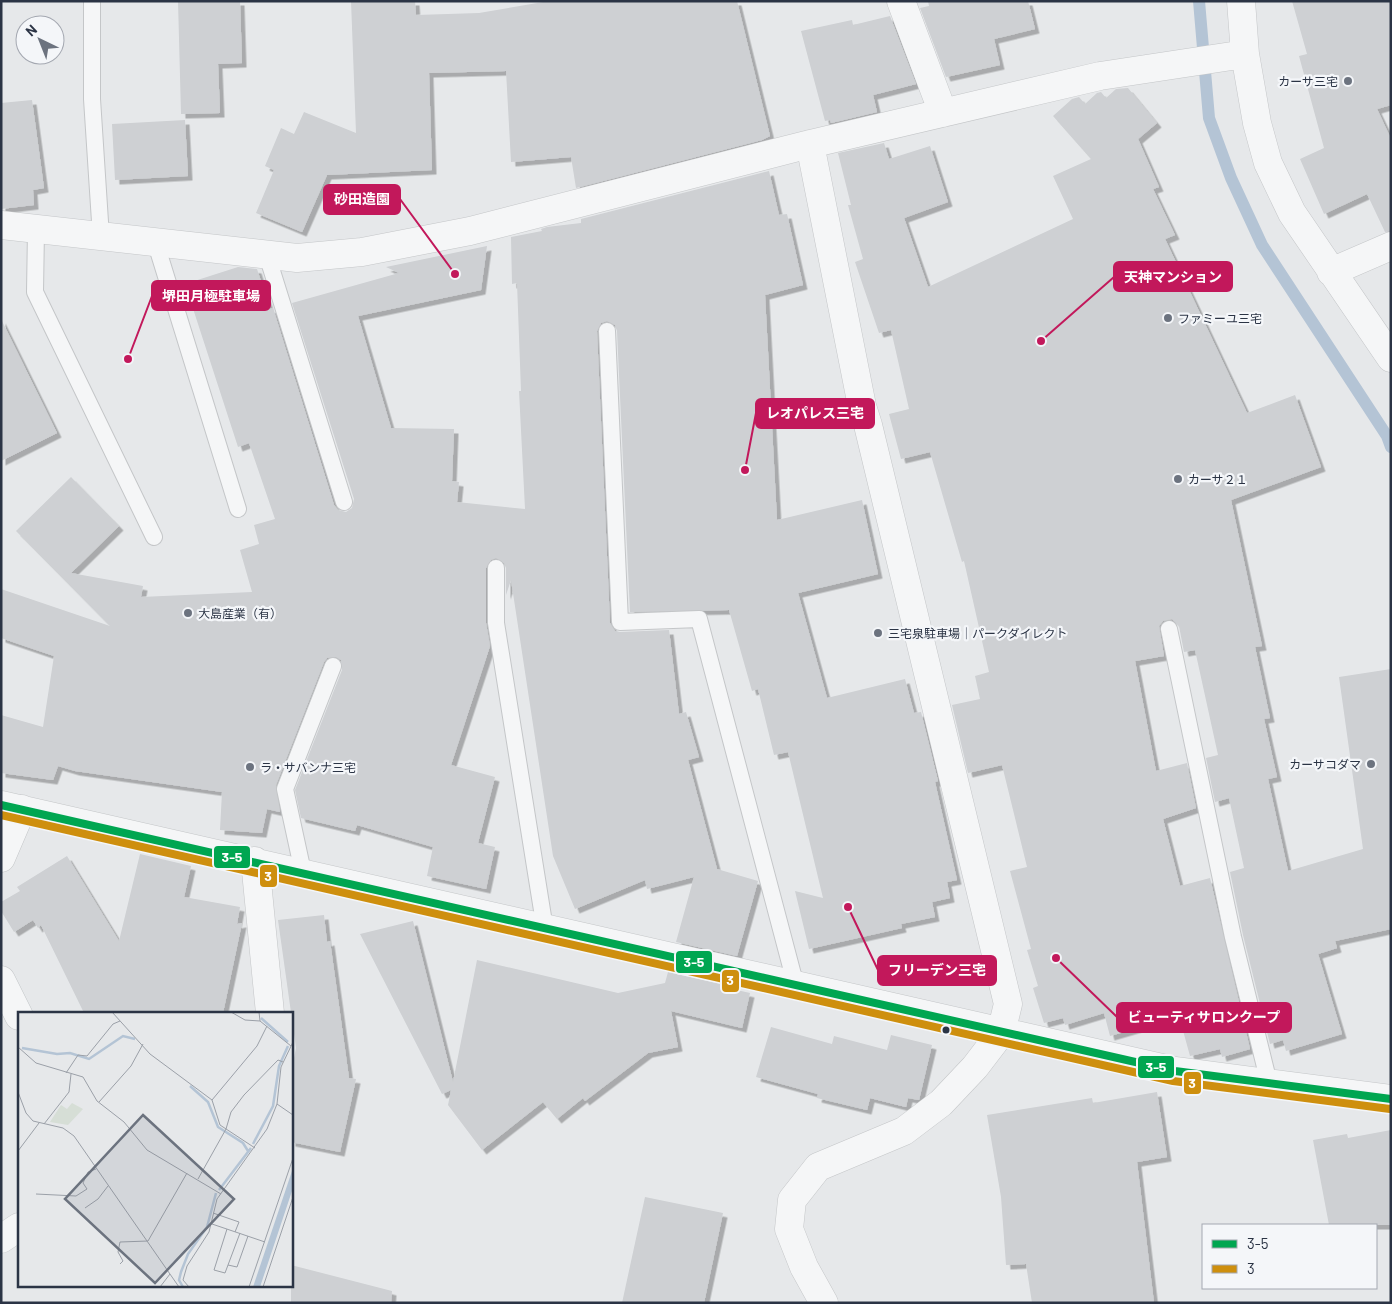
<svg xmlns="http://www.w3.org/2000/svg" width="1392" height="1304" viewBox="0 0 1392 1304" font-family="Barlow,'Noto Sans JP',sans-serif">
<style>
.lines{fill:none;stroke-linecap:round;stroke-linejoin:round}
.stream{stroke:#b4c4d5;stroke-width:12}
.building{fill:#ced0d3;filter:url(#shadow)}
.service-casing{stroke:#c4c6c8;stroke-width:18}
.minor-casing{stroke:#c4c6c8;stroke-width:29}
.service{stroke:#f5f6f7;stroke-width:16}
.minor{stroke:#f5f6f7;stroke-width:28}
.bus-1-casing{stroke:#f4f6f9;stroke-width:11}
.bus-2-casing{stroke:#f4f6f9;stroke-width:11}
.bus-1{stroke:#00a651;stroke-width:8}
.bus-2{stroke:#ce8f0e;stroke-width:8}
.poi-dot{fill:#6c737f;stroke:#f4f6f9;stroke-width:2}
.bus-dot{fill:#2b3445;stroke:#f4f6f9;stroke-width:2}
.labels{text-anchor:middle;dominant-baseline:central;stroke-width:4.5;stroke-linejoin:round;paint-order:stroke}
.poi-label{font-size:12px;fill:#2b3445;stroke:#f4f6f9;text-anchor:start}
.inset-river{fill:none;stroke:#b4c4d5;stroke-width:2.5}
.inset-road{fill:none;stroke:#9ba0a8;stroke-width:1}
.view{fill:#6c737f;fill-opacity:0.15;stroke:#6c737f;stroke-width:2.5}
.inset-edge{fill:none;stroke:#2b3445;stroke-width:2.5}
.leader{fill:none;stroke:#c2185b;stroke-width:2}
.callout-dot{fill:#c2185b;stroke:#f4f6f9;stroke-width:2}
.callout{fill:#c2185b;stroke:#c2185b;stroke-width:2}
.callout-label{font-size:14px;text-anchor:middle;font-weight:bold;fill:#fff}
.line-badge{stroke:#f4f6f9;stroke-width:2}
.badge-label{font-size:14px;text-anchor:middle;font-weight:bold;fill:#fff}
</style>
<defs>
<filter id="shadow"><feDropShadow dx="4.5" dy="4.5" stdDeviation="0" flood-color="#0004"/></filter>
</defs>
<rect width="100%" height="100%" fill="#e6e8ea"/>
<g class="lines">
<path class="stream" d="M1199,1L1209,118L1231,178L1262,245L1387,436L1391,447"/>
</g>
<path class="building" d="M178,1H240L242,63L218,64L220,113L181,114Z
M351,1H415L416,15L479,13L549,1H737L770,136L762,140L576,188L571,157L511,162L506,71L429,73L432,170L327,175L302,232L256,213L274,170L265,166L281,128L294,134L304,112L356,133Z
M928,1H1028L1035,29L994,39L1000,65L946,77L920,8L929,6Z
M1292,1H1391V105L1377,109L1391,139V231L1385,232L1367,194L1324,214L1300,159L1324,148L1299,56L1307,54Z
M890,16L916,84L873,95L877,112L831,123L830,120L825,121L801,31L852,20L853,25Z
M1128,88L1157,123L1138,139L1159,187L1153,189L1175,235L1165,239L1247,413L1295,395L1321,467L1231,500L1262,646L1255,647L1270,718L1264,719L1277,777L1268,779L1288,871L1363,849L1339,677L1391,669V929L1335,941L1337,948L1318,954L1342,1034L1286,1051L1283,1040L1270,1044L1243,935L1230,872L1244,868L1229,798L1215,802L1206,758L1218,755L1195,650L1184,652L1179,626L1172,619L1163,621L1159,626L1164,656L1135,661L1156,771L1187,763L1196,808L1163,819L1180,886L1210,878L1250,1049L1222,1057L1220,1049L1190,1056L1179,1016L1110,1036L1104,1013L1065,1025L1063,1018L1044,1023L1033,988L1038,986L1027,950L1031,949L1010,871L1027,867L1002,765L968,773L952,705L980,699L975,676L989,672L964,561L962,562L930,452L901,459L889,414L909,409L891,330L879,333L855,262L863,259L848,205H851L838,153L884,143L889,159L930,146L948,202L904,218L928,287L1073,219L1053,176L1091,159L1053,116L1072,99L1079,97L1085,104L1097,93L1101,92L1106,98L1116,89Z
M32,100L44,188L33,190L34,205L1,209V103Z
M185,120L188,176L115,180L112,124Z
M769,171L779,215L787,214L803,285L765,295L777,520L862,500L878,574L798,593L827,698L905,679L914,713L921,712L938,781L935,782L957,880L947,882L950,898L932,902L935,917L901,924L902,928L809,949L795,891L823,898L788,752L774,755L758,689L752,691L729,610L630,612L617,331L615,325L607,321L601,323L597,331L610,623L615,631L620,632L669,630L679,714L686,712L699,757L688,760L717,869L758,881L737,956L676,942L694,877L647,889L645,880L575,909L553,856L511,580L506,595V568L504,563L496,558L491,560L486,568V623L490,646L451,765L495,777L478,843L495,847L486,889L427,876L433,847L357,825L355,831L301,818L295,790L342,670L341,660L336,657L327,658L324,662L276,785L280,812L267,809L262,833L220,830L222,792L75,771L58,766L53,780L1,773V715L43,727L54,656L1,638V589L110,626L16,531L71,477L119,526L71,573L143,586L141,597L252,592L240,550L259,544L254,525L275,519L249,443L238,447L185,284L238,267L257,269L270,309L273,308L334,505L338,510L346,512L352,508L354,499L292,303L399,273L386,267L487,246L481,290L358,316L391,428L454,429L452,481L459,482L457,502L525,509L519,391H521L517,283L512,284L511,237L542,231L541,229L547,227L581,223V219Z
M1,319L57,433L1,461Z
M140,854L191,866L184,897L240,907L237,924L242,923L223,1013H84L41,925L38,928L33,920L14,932L1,911V902L20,891L17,887L67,856L119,941Z
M324,915L327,942L330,941L349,1078L356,1079L340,1152L291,1142V1073L296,1048L278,920Z
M413,921L453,1082L477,960L618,993L665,983L668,972L729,986L728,988L750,993L742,1028L671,1011L678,1047L648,1053L585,1101L583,1098L557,1119L543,1102L482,1150L448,1105L451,1090L442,1094L360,934Z
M771,1027L832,1044L834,1036L887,1050L891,1035L932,1045L919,1100L908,1098L906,1107L870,1098L867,1110L817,1098L818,1094L756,1077Z
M1157,1092L1167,1157L1137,1162L1154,1303H1032L1026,1264L1006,1265L1001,1197L987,1115L1092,1098L1093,1103Z
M1391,1130V1225H1329L1313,1140L1347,1134L1348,1138Z
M645,1197L723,1213L704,1303H622Z
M291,1265L392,1291L391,1303H291Z"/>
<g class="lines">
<g class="service-casing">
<path id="service" d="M92,1V99L101,237
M36,230L35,292L154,537
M156,244L238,509
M267,255L344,502
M607,331L620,622L699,619L796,986
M496,568V623L545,929
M1169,629L1233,937L1269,1083
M303,872L285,789L333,666"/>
</g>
<g class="minor-casing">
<path id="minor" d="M901,1L943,113
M1241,1L1245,54L1257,123L1268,163L1292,213L1391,358
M810,144L862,406L868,425L1008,1004L1001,1033L975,1067L941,1103L904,1131L818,1167L792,1200L789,1229L804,1267L824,1303
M1,225L297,258L362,252L470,231L806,145L1100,76L1245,54
M1331,272L1391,246
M1,805L1175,1071L1391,1099
M1,858L22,809
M255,861L270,1013
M1,980L19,1016
M1,1239L19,1227"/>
</g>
<use href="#service" class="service"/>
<use href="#minor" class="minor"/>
<g class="bus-1-casing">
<path id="bus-1" d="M1,805L1175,1071L1391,1099"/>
</g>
<g class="bus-2-casing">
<path id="bus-2" d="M1,815L1173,1081L1390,1109"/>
</g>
<use href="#bus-1" class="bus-1"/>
<use href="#bus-2" class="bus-2"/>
</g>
<g class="poi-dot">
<circle cx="1348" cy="81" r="5"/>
<circle cx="1168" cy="318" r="5"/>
<circle cx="1178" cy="479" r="5"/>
<circle cx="188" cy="613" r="5"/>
<circle cx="878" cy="633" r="5"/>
<circle cx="1371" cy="764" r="5"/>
<circle cx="250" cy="767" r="5"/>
</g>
<circle class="bus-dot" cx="946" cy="1030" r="4.5"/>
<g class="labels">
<g class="poi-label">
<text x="1338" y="81" text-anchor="end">カーサ三宅</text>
<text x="1178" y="318">ファミーユ三宅</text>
<text x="1188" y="479">カーサ２１</text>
<text x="198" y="613">大島産業（有）</text>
<text x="888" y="633">三宅泉駐車場｜パークダイレクト</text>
<text x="1361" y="764" text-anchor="end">カーサコダマ</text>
<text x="260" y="767">ラ・サバンナ三宅</text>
</g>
</g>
<g transform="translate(18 1012)">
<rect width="275" height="275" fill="#e6e8ea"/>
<path d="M54,91L65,97L50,113L32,110L43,93L49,97Z" fill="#d6ded6"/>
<path d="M275,156V176L242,275H235Z" fill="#b4c4d5"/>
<path class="inset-river" d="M243,6L270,30M4,36L39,42L52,41L71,47L105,24L117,27M172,74L190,90L200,115L225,131L230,139M235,132L255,94L261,54L270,34M201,178L233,136M165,275L161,268L163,260L170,242L189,215L198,181"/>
<path class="inset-road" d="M94,0L132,42L194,88L202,113L237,136M213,0L227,8L242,9M241,0L242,9L273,34M0,35L18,51L65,65L79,89L106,110L129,138L203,182M48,61L60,43L69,44L95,12L102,9M0,80L8,101L15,109L45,116L56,124L161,275M194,88L239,34L249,14M81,90L113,54L125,32M259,92L275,103M26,112L51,80L53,62M208,117L213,100L226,83L260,48L265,50M0,139L21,111M180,167L208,117M18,182L58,184L69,177L65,171L70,160L78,157M67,196L80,187L90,174M195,201L221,210L217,220M194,212L247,230M209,217L196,258L207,261L222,221M102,252L105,249L100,240L102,230L130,229L169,161M210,253L219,255L230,224M142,275L152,262M171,275L165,268L169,254L191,220L199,187L249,117L259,92L263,55L275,30M231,275L275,146M245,275L275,185"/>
<path class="view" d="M125,103L216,187L137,271L47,187Z"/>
<rect width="275" height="275" class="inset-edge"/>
</g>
<path class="leader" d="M455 274L400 199M1041 341L1114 277M128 359L152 296M745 470L756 413M848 907L878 970M1056 958L1117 1017"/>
<g class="callout-dot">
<circle cx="455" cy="274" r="5"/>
<circle cx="1041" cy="341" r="5"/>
<circle cx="128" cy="359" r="5"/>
<circle cx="745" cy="470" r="5"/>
<circle cx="848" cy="907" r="5"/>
<circle cx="1056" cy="958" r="5"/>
</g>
<g class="callout">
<rect x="324" y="185" width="76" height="29" rx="5"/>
<rect x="1114" y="262" width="118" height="29" rx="5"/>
<rect x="152" y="281" width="118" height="29" rx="5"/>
<rect x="756" y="399" width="118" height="29" rx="5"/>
<rect x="878" y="956" width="118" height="29" rx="5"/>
<rect x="1117" y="1003" width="174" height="29" rx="5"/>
</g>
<g class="callout-label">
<text x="362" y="204">砂田造園</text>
<text x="1173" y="282">天神マンション</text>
<text x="211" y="301">堺田月極駐車場</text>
<text x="815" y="418">レオパレス三宅</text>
<text x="937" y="975">フリーデン三宅</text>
<text x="1204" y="1022">ビューティサロンクープ</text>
</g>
<g class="line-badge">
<rect x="213" y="845" width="38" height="24" rx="5" fill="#00a651"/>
<rect x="259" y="864" width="19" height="24" rx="5" fill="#ce8f0e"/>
<rect x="675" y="950" width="38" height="24" rx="5" fill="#00a651"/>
<rect x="721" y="969" width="19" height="24" rx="5" fill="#ce8f0e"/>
<rect x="1137" y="1055" width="38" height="24" rx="5" fill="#00a651"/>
<rect x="1183" y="1071" width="19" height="24" rx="5" fill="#ce8f0e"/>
</g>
<g class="badge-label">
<text x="232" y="862">3-5</text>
<text x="268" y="881">3</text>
<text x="694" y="967">3-5</text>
<text x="730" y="985">3</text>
<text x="1156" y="1072">3-5</text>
<text x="1192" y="1088">3</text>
</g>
<rect width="1392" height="1304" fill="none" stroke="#2b3445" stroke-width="5"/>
<rect x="1202" y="1224" width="175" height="65" fill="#f4f6f9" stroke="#a4a8b1"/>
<rect x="1212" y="1240" width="25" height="8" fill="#00a651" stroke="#a4a8b1"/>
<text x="1247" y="1249" font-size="15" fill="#2b3445">3-5</text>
<rect x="1212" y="1265" width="25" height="8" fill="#ce8f0e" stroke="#a4a8b1"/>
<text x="1247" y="1274" font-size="15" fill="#2b3445">3</text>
<g transform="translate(40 40) rotate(317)"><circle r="24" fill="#f4f6f9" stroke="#a4a8b1"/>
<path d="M0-4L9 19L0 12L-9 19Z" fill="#6c737f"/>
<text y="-8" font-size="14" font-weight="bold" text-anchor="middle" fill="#2b3445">N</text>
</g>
</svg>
